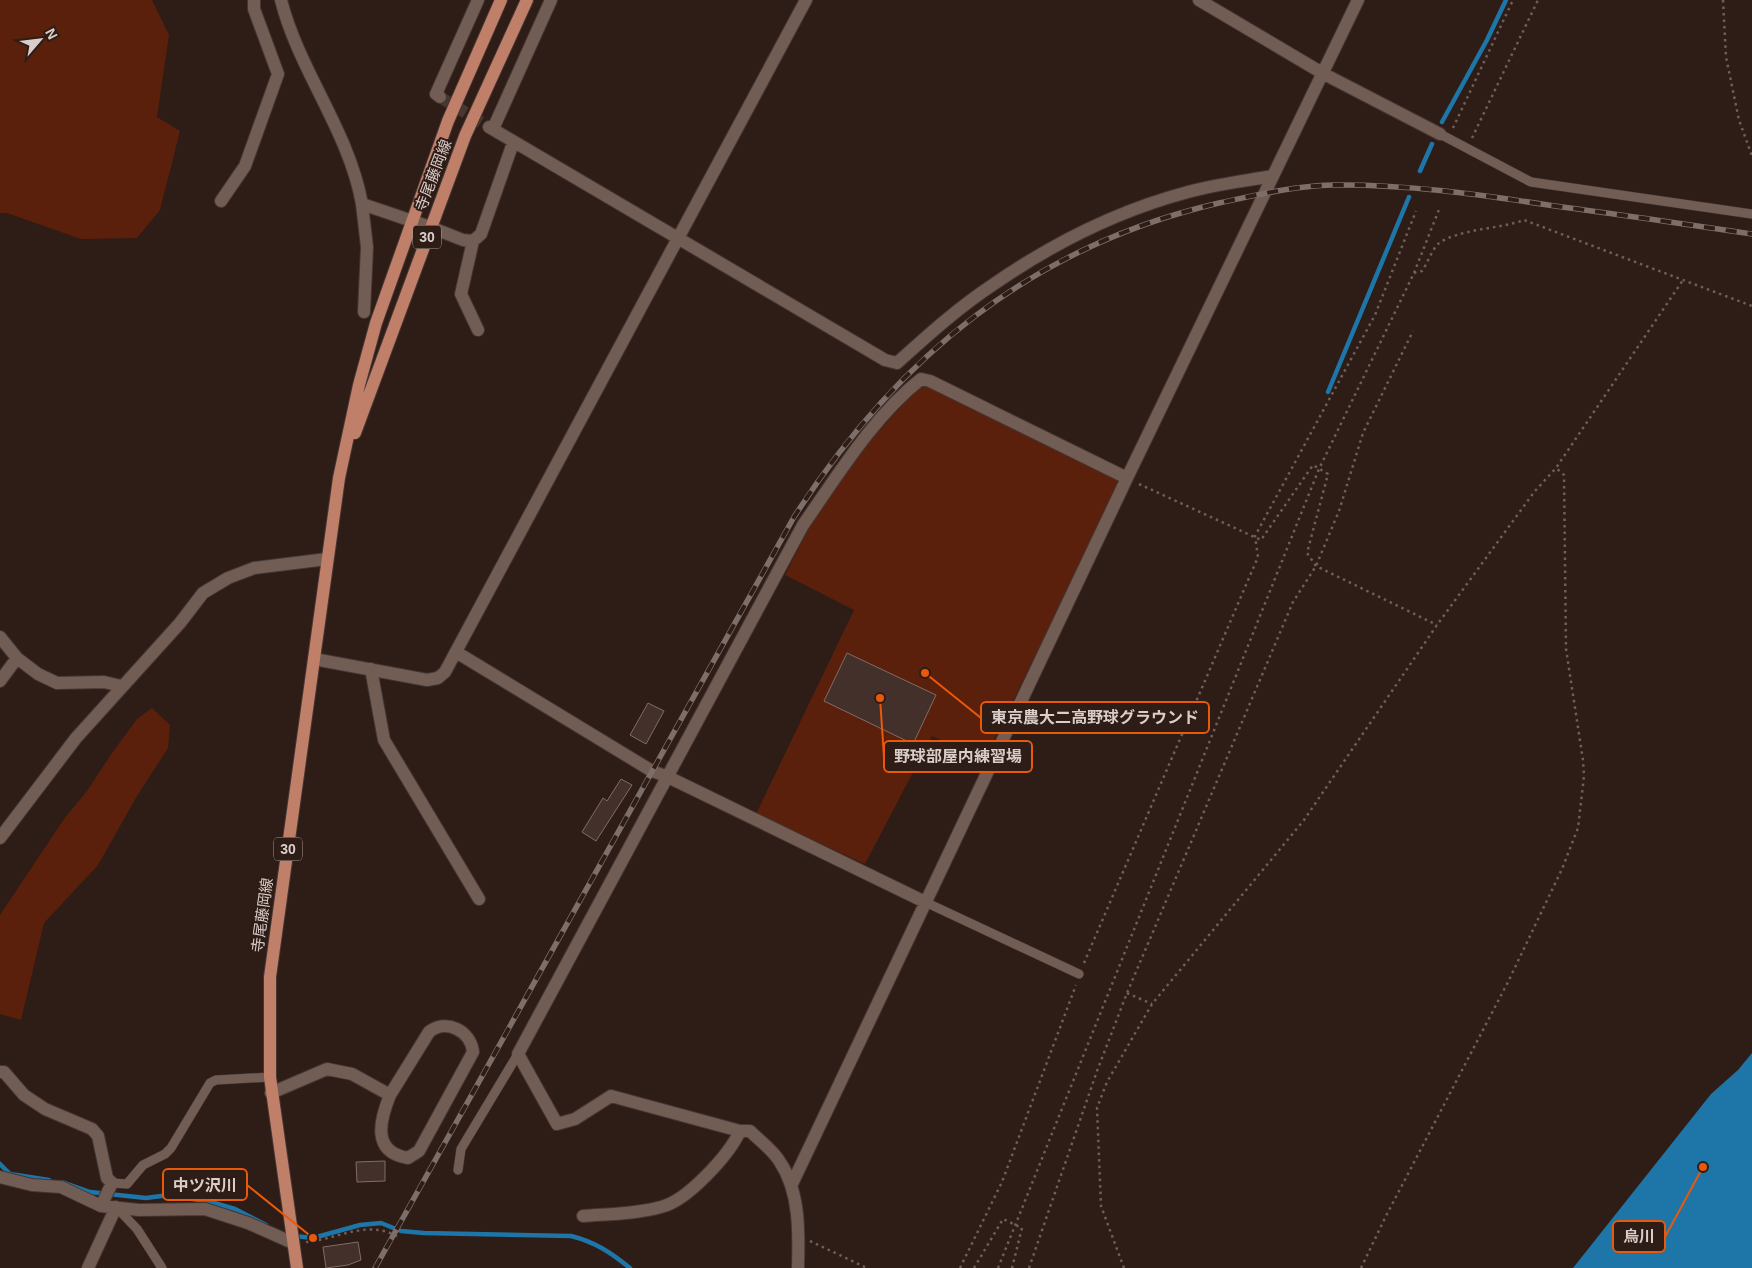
<svg xmlns="http://www.w3.org/2000/svg" width="1752" height="1268" viewBox="0 0 1752 1268" font-family="Helvetica,'Noto Sans JP',sans-serif">
<style>
.green{fill:#5b200b}
.water{fill:#1d76a7}
.lines{fill:none;stroke-linecap:round;stroke-linejoin:round}
.stream{stroke:#1d76a7;stroke-width:4.5}
.building{fill:#43302a;stroke:#826c65}
.minor-tunnel{stroke:#483731;stroke-width:12;stroke-dasharray:12 6;stroke-linecap:butt}
.service-casing{stroke:#453633;stroke-width:10}
.minor-casing{stroke:#453633;stroke-width:14}
.tertiary-casing{stroke:#453633;stroke-width:14}
.primary-casing{stroke:#453633;stroke-width:14}
.path{stroke:#6f5e59;stroke-width:2.5;stroke-dasharray:2.5 4;stroke-linecap:butt}
.service{stroke:#725d55;stroke-width:9}
.minor{stroke:#725d55;stroke-width:12}
.tertiary{stroke:#725d55;stroke-width:12}
.primary{stroke:#c07f69;stroke-width:12}
.rail-casing{stroke:#7e6e69;stroke-width:5.5}
.rail{stroke:#2e1c16;stroke-width:4;stroke-dasharray:11;stroke-linecap:butt}
.labels{text-anchor:middle;dominant-baseline:central;stroke-width:4;stroke-linejoin:round;paint-order:stroke}
.shield{fill:#2e1c16;stroke:#a79994;stroke-width:1}
.shield-label{font-size:14px;font-weight:bold;fill:#dbceca}
.street-label{font-size:15px;fill:#dbceca;stroke:#2e1c16}
.leader{fill:none;stroke:#e8590c;stroke-width:2}
.callout-dot{fill:#e8590c;stroke:#2e1c16;stroke-width:2}
.callout{fill:#2e1c16;stroke:#e8590c;stroke-width:2}
.callout-label{font-size:16px;text-anchor:middle;font-weight:bold;fill:#dbceca}
</style>
<rect width="100%" height="100%" fill="#2e1c16"/>
<path class="green" d="M0,0H152L169,35L157,117L180,131L160,210L137,238L81,239L7,213H0Z
M923,386L931,388L1118,478L1120,482L984,760L932,736L865,864L756,814L854,610L785,575L815,516L859,453L916,390Z
M152,708L170,725L168,748L137,796L98,865L44,923L21,1020L0,1014V915L64,819L87,791L112,753L137,719Z"/>
<path class="water" d="M1752,1053V1268H1573L1711,1094L1738,1070Z"/>
<g class="lines">
<path class="stream" d="M1442,122L1487,40L1506,0
M1420,171L1432,144
M1328,392L1409,197
M0,1164L10,1174L49,1180
M62,1182L90,1192L146,1198L169,1195L211,1202L235,1209L266,1225
M294,1236L313,1238L360,1225L381,1223L401,1231L424,1233L571,1236C595,1242 610,1252 630,1268"/>
</g>
<path class="building" d="M847,653L936,695L913,744L824,701Z
M648,703L664,711L646,744L630,735Z
M621,779L632,785L596,841L582,832L603,798L607,801Z
M385,1161V1181L357,1182L356,1162Z
M358,1242L361,1260L348,1265L326,1268L323,1247Z"/>
<g class="lines">
<path class="minor-tunnel" d="M440,97L489,127"/>
<g class="service-casing">
<path id="service" d="M1440,134L1531,182L1752,214
M925,902L1079,974
M458,1170L461,1149L518,1054
M112,1183L127,1184L143,1165L165,1154L171,1148L210,1083L216,1080L270,1077
M116,1207L137,1229L162,1268"/>
</g>
<g class="minor-casing">
<path id="minor" d="M1199,0L1324,74L1440,134
M440,97L436,94L478,0
M489,127L885,360L897,363C928,335 959,307 994,284C1052,244 1120,210 1188,192C1216,184 1245,181 1273,176
M493,129L551,0
M221,201L245,166L278,74L254,9V0
M362,204L367,247L364,312
M430,227L463,240L473,241L481,234L513,143
M473,241L461,294L478,330
M0,637L17,658L38,674L57,683L104,682L121,686
M456,652L652,771L668,777L925,902
M314,659L427,680L438,678L445,672L806,0
M371,669L384,740L479,899
M0,681L17,658
M0,838L76,738L180,623L203,593L228,578L254,568L327,559
M0,1072H4L24,1095L45,1109L92,1129L98,1136L107,1178L112,1183L101,1206
M271,1093L327,1069L352,1074L390,1095L429,1032C446,1018 471,1031 473,1052L419,1151L408,1158C371,1152 380,1120 390,1095
M0,1177L32,1185L61,1187L101,1206L139,1210L205,1209L248,1223L293,1243
M792,1184L1127,478L1358,0
M583,1216C608,1214 636,1214 661,1207C687,1201 729,1155 740,1131
M88,1268L116,1207
M798,1268C799,1233 800,1192 780,1162C773,1150 760,1141 750,1131H740L611,1096L575,1119L557,1124L518,1054L803,525C838,475 873,417 921,379L930,381L1127,478"/>
</g>
<g class="tertiary-casing">
<path id="tertiary" d="M281,0C299,71 349,131 362,204L430,227"/>
</g>
<g class="primary-casing">
<path id="primary" d="M355,433L465,136L527,0
M297,1268L270,1077V977L339,478L359,385L376,323L448,121L501,0"/>
</g>
<path class="path" d="M1723,0L1726,57L1739,120L1752,156
M1453,128L1513,0
M1472,138L1538,0
M1414,273L1422,271C1427,264 1432,250 1438,244C1457,229 1500,229 1524,220L1752,306
M1139,484L1261,540L1313,465L1328,474L1307,553L1316,566L1437,625
M1084,963L1258,557L1255,536L1375,315L1416,211
M1127,993L1152,1004
M810,1241L867,1268
M306,1242C340,1239 368,1218 400,1238
M960,1268L1002,1182L1076,985
M974,1268L1003,1219L1022,1228L1012,1268
M998,1268L1319,469L1414,273L1440,207
M1029,1268L1097,1071L1127,993L1293,602L1316,566L1339,511L1363,433L1413,331
M1124,1268L1101,1206L1097,1108L1107,1082L1152,1004L1304,820L1437,625L1535,491L1556,468L1683,280
M1361,1268L1386,1216L1508,982L1562,869L1578,828L1584,776L1583,760L1566,649L1564,475L1556,468"/>
<use href="#service" class="service"/>
<use href="#minor" class="minor"/>
<use href="#tertiary" class="tertiary"/>
<use href="#primary" class="primary"/>
<g class="rail-casing">
<path id="rail" d="M375,1268L794,517C897,357 1032,246 1219,203C1256,195 1294,186 1332,185C1405,184 1476,194 1548,205C1616,214 1684,224 1752,234"/>
</g>
<use href="#rail" class="rail"/>
</g>
<g class="labels">
<g class="shield">
<rect x="413" y="225.5" width="28" height="23" rx="4"/>
<rect x="274" y="837.5" width="28" height="23" rx="4"/>
</g>
<g class="shield-label">
<text x="427" y="237">30</text>
<text x="288" y="849">30</text>
</g>
<g class="street-label">
<text transform="translate(433 175) rotate(-69)">寺尾藤岡線</text>
<text transform="translate(262 915) rotate(-82)">寺尾藤岡線</text>
</g>
</g>
<path class="leader" d="M925 673L981 718M880 698L884 757M313 1238L247 1185M1703 1167L1665 1237"/>
<g class="callout-dot">
<circle cx="925" cy="673" r="5"/>
<circle cx="880" cy="698" r="5"/>
<circle cx="313" cy="1238" r="5"/>
<circle cx="1703" cy="1167" r="5"/>
</g>
<g class="callout">
<rect x="981" y="702" width="228" height="31" rx="5"/>
<rect x="884" y="741" width="148" height="31" rx="5"/>
<rect x="163" y="1169" width="84" height="31" rx="5"/>
<rect x="1613" y="1221" width="52" height="31" rx="5"/>
</g>
<g class="callout-label">
<text x="1095" y="723">東京農大二高野球グラウンド</text>
<text x="958" y="762">野球部屋内練習場</text>
<text x="205" y="1191">中ツ沢川</text>
<text x="1639" y="1242">烏川</text>
</g>
<g transform="translate(40 40) rotate(62)" stroke="#2e1c16" stroke-width="4" paint-order="stroke">
<path d="M0-4L9 19L0 12L-9 19Z" fill="#dbceca"/>
<text y="-8" font-size="14" font-weight="bold" text-anchor="middle" fill="#dbceca">N</text>
</g>
</svg>
